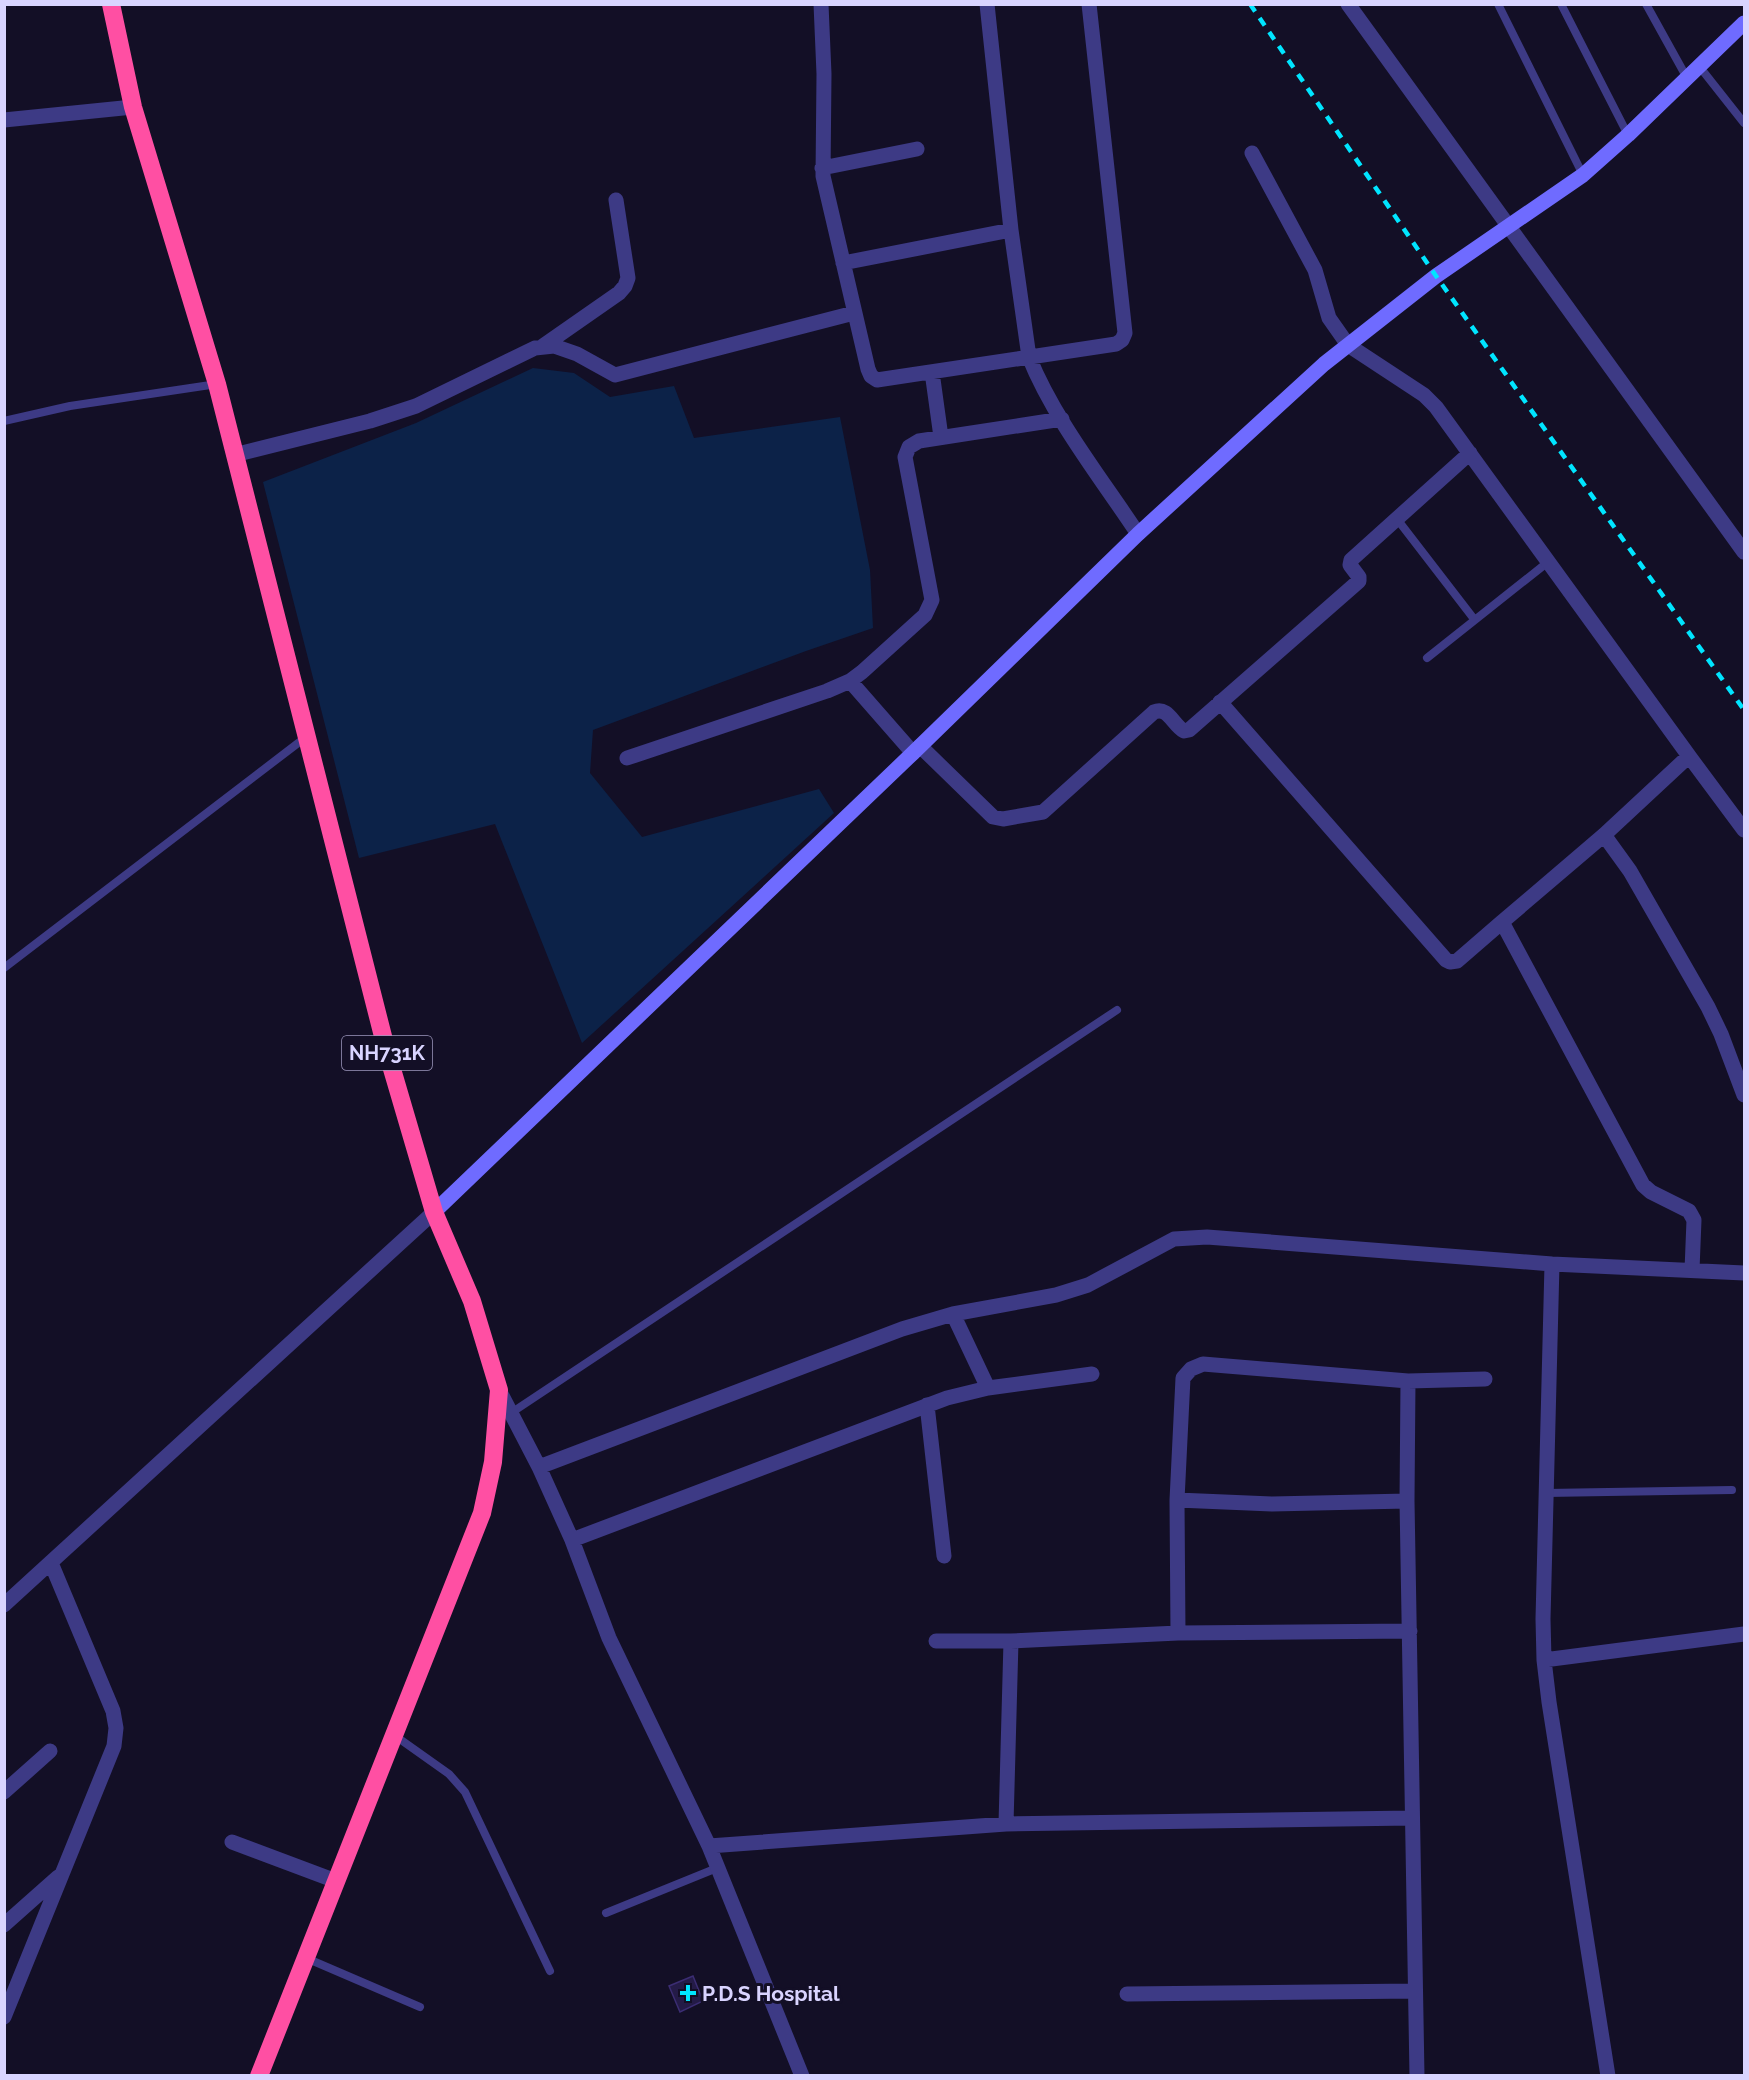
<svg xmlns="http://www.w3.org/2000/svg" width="1749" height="2080" viewBox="0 0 1749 2080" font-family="Raleway,sans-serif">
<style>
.water{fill:#0c2248}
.building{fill:#241b47;stroke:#3b2d73;stroke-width:1.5}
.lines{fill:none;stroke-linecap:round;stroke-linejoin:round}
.lane{stroke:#3d3a85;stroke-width:8}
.street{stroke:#3d3a85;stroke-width:15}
.secondary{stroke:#6f6bff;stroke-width:15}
.highway{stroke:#ff4fa3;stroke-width:18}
.rail{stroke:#00e5ff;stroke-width:4.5;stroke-dasharray:9 8;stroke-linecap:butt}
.poi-dot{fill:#00e5ff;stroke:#130f26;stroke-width:2}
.labels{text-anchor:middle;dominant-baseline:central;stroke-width:6;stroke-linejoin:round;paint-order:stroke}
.shield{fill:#130f26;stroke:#9e99be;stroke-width:1.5}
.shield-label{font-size:20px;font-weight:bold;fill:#d9d4ff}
.poi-label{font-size:21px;font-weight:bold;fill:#d9d4ff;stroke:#130f26;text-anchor:start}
</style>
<rect width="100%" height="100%" fill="#130f26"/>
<path class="water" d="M533,368L574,373L610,397L674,386L694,438L840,417L870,570L873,628L806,651L593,730L590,773L642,837L819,789L834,813L582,1043L495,824L359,858L263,482L416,423Z"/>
<path class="building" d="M693,1976L703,2001L680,2012L669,1986Z"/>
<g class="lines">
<path class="lane" d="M1498,4L1583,175
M1561,4L1628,135
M1646,4L1687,78
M1699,66L1744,123
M4,421L70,406L217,384
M1397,519L1474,619
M1427,658L1548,562
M4,968L306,737
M511,1413L1117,1010
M1546,1493L1732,1490
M394,1735L449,1774L465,1792L550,1971
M606,1913L717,1868
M306,1958L420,2007"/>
<path class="street" d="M821,4L824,74L823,176L868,369L871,376L877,380L1116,344L1122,340L1125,333L1089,4
M987,4L1011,230L1029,357C1054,419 1101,478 1138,534
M1348,4L1744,552
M4,120L133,107
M1252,153L1315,270L1329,318L1348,345L1424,395L1436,407L1689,756
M822,168L917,149
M843,263L1011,230
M543,346L619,293L625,286L628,278L616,200
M932,372L941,437
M234,455L370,421L416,406L535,348L554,346L577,354L615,375L854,313
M850,681L913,753
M1220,702L1446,960L1450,962L1457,961L1502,922
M920,746L993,817L1003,819L1043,812L1154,712C1168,706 1173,725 1184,731L1189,730L1359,581V577L1350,565L1351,560L1470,453
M627,758L827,691L850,681L862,672L925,615L932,600L905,457L909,447L919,441L1062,419
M1604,835L1630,871L1708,1007L1721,1034L1744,1095
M1552,1264L1543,1619L1544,1660L1549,1702L1608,2076
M1692,1270L1694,1220L1689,1211L1651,1192L1643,1185L1502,922L1604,835L1689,756L1744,830
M953,1314L988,1388
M1408,1381L1407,1501L1417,2076
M499,1390L539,1467L572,1540L609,1638L709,1846L802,2076
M927,1405L944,1556
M539,1467L902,1329L953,1314L1056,1295L1088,1285L1174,1239L1207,1237L1552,1264L1744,1273
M1177,1500L1272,1504L1407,1501
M572,1540L947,1398L988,1388L1092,1374
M4,1605L434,1212
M1178,1633L1177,1500L1183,1378L1191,1369L1203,1364L1408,1381L1485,1379
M936,1641H1011L1178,1633L1410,1631
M1544,1660L1744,1634
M4,1792L50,1751
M1006,1824L1011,1641
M232,1842L336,1881
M709,1846L1006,1824L1412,1818
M4,1925L58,1877
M1127,1994L1415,1991
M4,2017L114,1746L116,1728L113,1711L51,1563"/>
<path class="secondary" d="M434,1212L913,753L1138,534L1324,364L1436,276L1583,175L1628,135L1744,23"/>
<path class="highway" d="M111,4L133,107L217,384L387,1052L434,1212L472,1301L499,1390L493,1462L482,1513L259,2076"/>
<path class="rail" d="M1250,4L1436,276L1744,710"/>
</g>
<path class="poi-dot" d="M685 1984h6v6h6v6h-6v6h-6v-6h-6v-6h6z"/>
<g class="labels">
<rect class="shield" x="342" y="1036" width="90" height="34" rx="4.5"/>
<g class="shield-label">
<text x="387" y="1053">NH731K</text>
</g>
<g class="poi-label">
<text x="702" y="1993">P.D.S Hospital</text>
</g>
</g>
<rect width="1749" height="2080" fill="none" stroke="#d9d4ff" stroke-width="12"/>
</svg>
